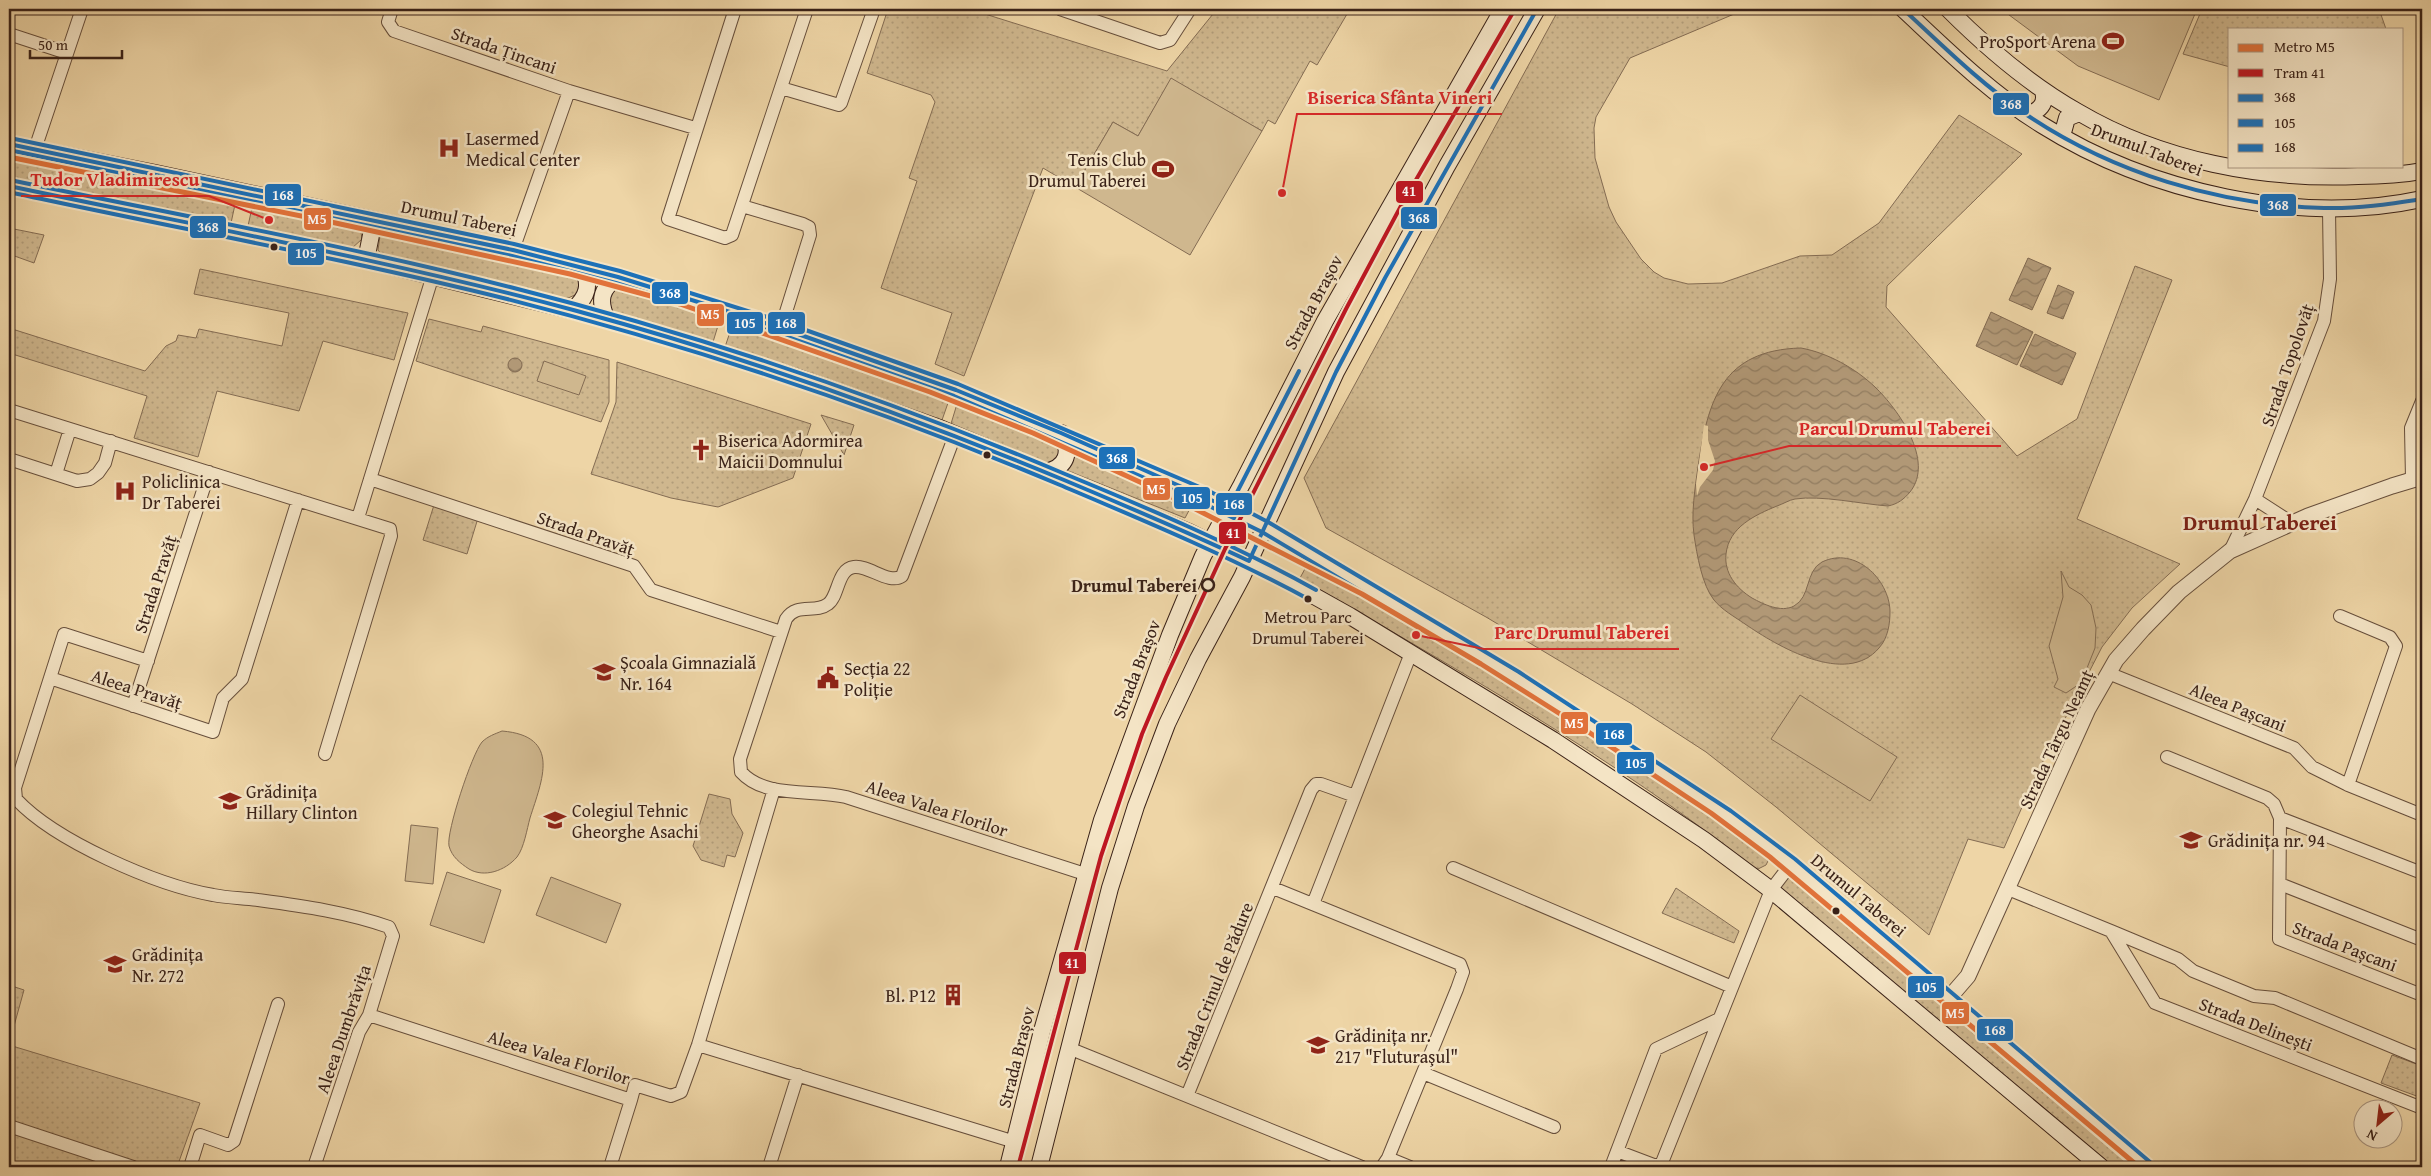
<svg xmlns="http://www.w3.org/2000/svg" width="2431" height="1176" viewBox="0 0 2431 1176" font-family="'Gentium Book Plus',serif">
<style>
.grass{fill:url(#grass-dots);stroke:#846c53}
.garden{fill:#cfb78e;stroke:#846c53}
.water{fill:url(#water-waves);stroke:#816950}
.pier{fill:#eed5a6}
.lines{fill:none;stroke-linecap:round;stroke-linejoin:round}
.minor-casing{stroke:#674f3c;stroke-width:14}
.tertiary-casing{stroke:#674f3c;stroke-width:17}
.secondary-casing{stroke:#3a2218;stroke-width:18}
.minor{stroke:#f4e4c5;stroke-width:12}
.tertiary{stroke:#f4e4c5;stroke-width:15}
.secondary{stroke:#f4e4c5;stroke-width:16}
.bus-1-casing{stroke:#f4e4c5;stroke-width:8}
.bus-2-casing{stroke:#f4e4c5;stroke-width:8}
.bus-3-casing{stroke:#f4e4c5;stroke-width:8}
.bus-1{stroke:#1d71b8;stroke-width:4}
.bus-2{stroke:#1d71b8;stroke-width:4}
.bus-3{stroke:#1d71b8;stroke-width:4}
.tram-1-casing{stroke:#f4e4c5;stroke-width:8}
.tram-1{stroke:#be1622;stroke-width:4}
.metro-1-casing{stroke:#f4e4c5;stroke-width:9}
.metro-1{stroke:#e1723a;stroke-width:5}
.bus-dot{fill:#3a2218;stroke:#f4e4c5;stroke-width:2}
.stop-dot{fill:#f4e4c5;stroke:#3a2218;stroke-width:2.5}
.labels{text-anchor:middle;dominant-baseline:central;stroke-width:5;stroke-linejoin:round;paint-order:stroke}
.bus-label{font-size:17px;fill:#3a2218;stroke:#f4e4c5}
.poi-label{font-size:18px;fill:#3a2218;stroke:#f4e4c5;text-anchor:start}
.street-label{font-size:18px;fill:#3a2218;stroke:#f4e4c5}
.stop-label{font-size:18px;font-weight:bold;fill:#3a2218;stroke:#f4e4c5;text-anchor:end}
.district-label{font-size:22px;font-weight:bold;fill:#7a1f14;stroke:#f4e4c5}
.leader{fill:none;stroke:#d62828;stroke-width:2}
.callout-dot{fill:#d62828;stroke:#f4e4c5;stroke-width:2}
.callout-label{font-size:19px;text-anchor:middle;font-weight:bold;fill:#d62828;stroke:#f4e4c5;stroke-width:5;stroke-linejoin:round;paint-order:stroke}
.line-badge{stroke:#f4e4c5;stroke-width:2}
.badge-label{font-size:14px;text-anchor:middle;font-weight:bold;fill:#fff}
</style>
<defs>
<pattern id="grass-dots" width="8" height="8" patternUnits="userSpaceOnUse" patternTransform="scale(1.25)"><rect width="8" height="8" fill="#cfb78e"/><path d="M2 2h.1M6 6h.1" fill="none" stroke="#b29d7a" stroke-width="1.8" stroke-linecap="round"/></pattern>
<pattern id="water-waves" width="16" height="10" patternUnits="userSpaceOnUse" patternTransform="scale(1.25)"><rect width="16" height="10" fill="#b19876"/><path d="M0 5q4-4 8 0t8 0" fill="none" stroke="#917c60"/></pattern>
</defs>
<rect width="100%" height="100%" fill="#eed5a6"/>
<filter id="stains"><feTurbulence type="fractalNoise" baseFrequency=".004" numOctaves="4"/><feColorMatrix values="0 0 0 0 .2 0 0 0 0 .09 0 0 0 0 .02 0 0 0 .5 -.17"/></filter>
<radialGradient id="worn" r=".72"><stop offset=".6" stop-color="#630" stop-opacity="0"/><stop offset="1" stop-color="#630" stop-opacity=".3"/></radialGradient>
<path class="grass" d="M888,9H969L1167,71L1217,9H1350L1317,65L1310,61L1275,124L1268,120L1262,131L1171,79L1138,136L1113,122L1075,187L1043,168L964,376L935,364L952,313L881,288L917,181L909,178L935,102L931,95L867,73Z
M1559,9H1746L1630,58L1596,117L1594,128L1595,158L1609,207L1616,222L1641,259L1654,272L1664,278L1688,284L1722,283L1800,256L1832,255L1879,223L1959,115L2022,154L1887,286L1886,307L2017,456L2077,419L2135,266L2172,280L2077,519L2180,564L2132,608L2102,647L2038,771L2004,848L1968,839L1929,935L1776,807L1706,752L1632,704L1486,617L1326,528L1304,478Z
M2202,9H2318L2320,14L2334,9H2379L2386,29H2230V67L2183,54Z
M9,155L236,200L231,223L9,180Z
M253,203L355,225L361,232L362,239L351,249L248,226Z
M9,228L44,235L34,263L9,254Z
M394,231L573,272L580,281L577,294L566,299L382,255L378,250L380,236L386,232Z
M200,269L408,313L394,360L323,341L299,411L217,391L198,457L134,438L147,396L9,353V328L145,371L166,346L176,341L178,335L196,338L199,329L282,346L289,313L194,294Z
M625,287L721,316L713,342L614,313L610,308L609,298L617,288Z
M429,319L481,332L483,326L609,360V402L601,422L416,361Z
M733,323L834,357L949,400L941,423L725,347Z
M617,362L811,424L793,478L718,507L671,498L591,474L616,402Z
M957,404L1053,443L1061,453L1059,459L1047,465L950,427Z
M821,415L854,425L844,455Z
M1074,445L1194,501L1185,518L1066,470Z
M434,505L478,518L467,554L423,540Z
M1307,565L1567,719L1764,852L1768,861L1766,865L1758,869L1753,867C1612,756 1454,668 1300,578Z
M709,794L730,799L732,814L743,833L735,857L727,855L724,867L701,860L693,846Z
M1780,870L1787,873L1823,902L2136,1167H2113L1778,886L1774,877Z
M1676,888L1739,931L1734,943L1662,913Z
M9,985L24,990L9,1044Z
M9,1045L200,1103L177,1167H9Z
M2392,1055L2422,1066V1098L2381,1083Z"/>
<path class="garden" d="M2001,9H2197L2159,100L2078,66Z
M1171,78L1262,131L1190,255L1075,187L1113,122L1138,136Z
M544,361L586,376L579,395L537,381Z
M2061,571L2069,587L2082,595L2091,605L2096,628L2095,648L2081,683L2066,693L2054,687L2058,679L2049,646L2063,597Z
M1800,695L1897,757L1870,801L1771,739Z
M502,731C562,736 542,780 530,818C527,829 524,848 517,857C505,871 484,878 469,869C460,863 452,857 449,846C446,832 472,754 482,742C488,736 495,734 502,731Z
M411,825L438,828L433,884L405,881Z
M447,872L501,890L484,943L430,925Z
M551,877L621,904L606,943L536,915Z"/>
<path class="water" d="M2028,258L2051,268L2032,310L2009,300Z
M2058,285L2074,292L2063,319L2047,313Z
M1991,312L2033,332L2017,365L1976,346Z
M2035,334L2076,353L2062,385L2020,366Z
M1801,348C1828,353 1855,368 1875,387C1898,409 1935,461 1910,492C1904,499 1898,504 1888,506C1861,504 1821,495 1795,499C1789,500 1783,504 1777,506C1755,515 1729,527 1726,554C1724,573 1736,588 1752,598C1763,604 1781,613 1794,606C1811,597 1805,571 1822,562C1855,546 1889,579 1890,611C1890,624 1888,638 1879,648C1846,687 1777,646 1745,624C1735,617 1722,610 1714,600C1702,585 1697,555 1694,535C1691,513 1695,488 1698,467C1708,400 1722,350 1801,348Z
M508 365a7 7 0 1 1 14 0a7 7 0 1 1-14 0Z"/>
<path class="pier" d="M1704,425L1708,426V440L1715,461L1713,470L1700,487L1697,496L1696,484Z"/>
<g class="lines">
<g class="minor-casing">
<path id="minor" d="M392,9L388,22L394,31L569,91L695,128
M735,9L668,219L725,238L732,235L807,9
M1060,9L1160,43L1170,40L1190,9
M9,34L67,53
M781,88L839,105L841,103L874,9
M35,149L82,9
M742,206L803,224L809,227L810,235L781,328
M513,250L569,91
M9,410L390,529L391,536L325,754
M955,435L902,576C889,585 869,565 854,567C837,569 839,596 828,604C815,614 797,602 786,619L740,759L741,772C765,799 814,789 846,797L1085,874
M9,459L77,481L90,479L98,473L105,463L111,441
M56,474L70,429
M370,479L634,566L651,590L781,632
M2412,479L2411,428L2422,401
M2255,499L2292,523
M358,518L433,275
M2230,551L2255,499L2324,321L2330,279L2329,209
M2340,616L2390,637L2396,646L2348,785
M148,661L64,634L15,788L16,799C55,841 156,885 213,895C228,898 243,898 258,900C302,906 347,912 389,927L393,936L369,1015L359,1032L314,1167
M2108,673L2294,748L2312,767L2348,785L2422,815
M50,678L213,732L223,698L242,679L298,500
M133,706L209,472
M2167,757L2267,798L2274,804L2280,818L2279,939L2422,995
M2280,818L2422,873
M1453,868L1732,987
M2280,884L2422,940
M1273,888L1460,964L1463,972L1457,989L1388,1158L1382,1167
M2008,889L2111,931L2155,1003L2422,1108
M1313,904L1411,653
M2111,931L2178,959L2193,971L2254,996L2275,998L2422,1059
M369,1015L631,1100L635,1085L671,1096L681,1092L698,1045L774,789
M698,1045L1015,1142
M1071,1049L1362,1167
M1423,1073L1554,1127
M1187,1096L1311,790L1316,784H1321L1355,796
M9,1126L133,1167
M1617,1151L1654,1165H1661L1771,890L1791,864
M1388,1158L1410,1167
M190,1167L200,1135L228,1145L234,1141L278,1004
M610,1167L631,1100
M769,1167L798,1075
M1611,1167L1656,1049L1719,1019"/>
</g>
<g class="tertiary-casing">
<path id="tertiary" d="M1949,998L1968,976L2088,709L2116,660L2143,629L2179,592L2230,551L2308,516L2392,486L2422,477"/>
</g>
<g class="secondary-casing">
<path id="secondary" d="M1903,9C1947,50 1990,93 2042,125C2149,192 2298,226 2422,199
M1948,9C1987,48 2030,85 2078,112C2161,161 2263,180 2358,176C2380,176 2401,175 2422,171
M2027,115C2039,111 2047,104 2043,91
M2062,136L2067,118L2079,113
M9,144L155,173L513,250L618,277L781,328L956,390L1206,497L1265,527L1516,677L1727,816L1791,864L2146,1167
M9,186L366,260L607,319L799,378L942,429L1189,532L1282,578L1350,616L1553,740L1704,840L1771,890L2101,1167
M366,260L374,220
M573,310C588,296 591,285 582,267
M607,319C598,301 601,288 618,277
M1046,472C1067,467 1072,452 1061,433
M1008,1167L1042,1031L1102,820L1170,635L1203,556L1242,484L1325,321L1503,9
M1039,1167L1110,888L1136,806L1167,724L1198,659L1242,577L1336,372L1447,166L1537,9"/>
</g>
<use href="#minor" class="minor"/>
<use href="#tertiary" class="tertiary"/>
<use href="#secondary" class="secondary"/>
<g class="bus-1-casing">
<path id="bus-1" d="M1903,9C1942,45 1980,83 2024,113C2112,173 2218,205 2324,208C2357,209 2390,204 2422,199
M9,144L513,250L618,277L781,328L956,390L1061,433L1229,508L1299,371
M9,186C198,226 389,260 577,311C743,356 905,414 1064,480C1126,506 1188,532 1249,561L1336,372L1385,278L1537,9"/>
</g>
<g class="bus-2-casing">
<path id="bus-2" d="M9,150L512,256L616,283L779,334L954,396L1203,503L1262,532L1513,682L1723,821L1787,869L2137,1167
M9,192C175,228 342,258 507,299C696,347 880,409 1060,485C1145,521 1229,556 1310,600"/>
</g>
<g class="bus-3-casing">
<path id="bus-3" d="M10,138L514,244L620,271L783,322L958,384L1209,491L1268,522L1519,672L1731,811L1795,859L2150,1162
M10,180C177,215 345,245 510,287C700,335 885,398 1065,474C1150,509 1235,545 1316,590"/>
</g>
<use href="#bus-1" class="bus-1"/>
<use href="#bus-2" class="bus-2"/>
<use href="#bus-3" class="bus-3"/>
<g class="tram-1-casing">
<path id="tram-1" d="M1018,1167L1101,856L1142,734L1166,677L1225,549L1346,309L1402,204L1515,9"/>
</g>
<use href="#tram-1" class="tram-1"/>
<g class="metro-1-casing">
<path id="metro-1" d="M9,157L331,222L570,274L680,304L930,392L1033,433L1166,494L1362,594L1481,664L1584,729L1711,813L1770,857L2139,1167"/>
</g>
<use href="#metro-1" class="metro-1"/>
</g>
<defs>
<g id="stadium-bare" transform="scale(1.725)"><path d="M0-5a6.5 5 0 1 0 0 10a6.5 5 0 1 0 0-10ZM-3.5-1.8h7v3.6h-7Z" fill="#8f2418" stroke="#f4e4c5" stroke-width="2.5" paint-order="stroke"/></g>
<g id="hospital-bare" transform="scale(1.725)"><path d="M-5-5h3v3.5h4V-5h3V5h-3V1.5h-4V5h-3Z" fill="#8f2418" stroke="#f4e4c5" stroke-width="2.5" paint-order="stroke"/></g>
<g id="church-bare" transform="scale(1.725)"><path d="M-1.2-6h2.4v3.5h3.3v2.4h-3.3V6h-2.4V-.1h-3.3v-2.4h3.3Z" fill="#8f2418" stroke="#f4e4c5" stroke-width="2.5" paint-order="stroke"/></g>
<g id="school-bare" transform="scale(1.725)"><path d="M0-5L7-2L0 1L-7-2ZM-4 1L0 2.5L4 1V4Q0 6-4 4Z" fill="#8f2418" stroke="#f4e4c5" stroke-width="2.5" paint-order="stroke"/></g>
<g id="civic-bare" transform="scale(1.725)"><path d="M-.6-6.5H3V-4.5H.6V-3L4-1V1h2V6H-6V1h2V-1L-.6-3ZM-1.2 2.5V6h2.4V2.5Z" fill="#8f2418" stroke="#f4e4c5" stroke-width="2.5" paint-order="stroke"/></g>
<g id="building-bare" transform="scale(1.725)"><path d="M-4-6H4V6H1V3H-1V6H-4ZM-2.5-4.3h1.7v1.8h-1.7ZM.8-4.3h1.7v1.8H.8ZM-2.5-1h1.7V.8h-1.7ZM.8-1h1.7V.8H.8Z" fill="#8f2418" stroke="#f4e4c5" stroke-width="2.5" paint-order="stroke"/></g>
</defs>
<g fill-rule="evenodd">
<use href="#stadium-bare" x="2113" y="41"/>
<use href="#hospital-bare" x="449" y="148"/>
<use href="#stadium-bare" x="1163" y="169"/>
<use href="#church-bare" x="701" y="450"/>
<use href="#hospital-bare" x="125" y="491"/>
<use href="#school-bare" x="604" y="672"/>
<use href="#civic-bare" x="828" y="678"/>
<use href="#school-bare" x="230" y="801"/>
<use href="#school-bare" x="555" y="820"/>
<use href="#school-bare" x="2191" y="840"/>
<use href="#school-bare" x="115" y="964"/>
<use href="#building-bare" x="953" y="995"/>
<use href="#school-bare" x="1318" y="1045"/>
</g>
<g class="bus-dot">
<circle cx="274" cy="247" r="4.5"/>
<circle cx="987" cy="455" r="4.5"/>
<circle cx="1308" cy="599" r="4.5"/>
<circle cx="1836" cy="911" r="4.5"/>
</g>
<circle class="stop-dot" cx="1208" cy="585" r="6"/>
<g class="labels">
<g class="bus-label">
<text x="1308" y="616">Metrou Parc<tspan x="1308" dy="21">Drumul Taberei</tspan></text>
</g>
<g class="poi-label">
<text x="2096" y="41" text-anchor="end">ProSport Arena</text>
<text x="466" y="138">Lasermed<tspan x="466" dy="21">Medical Center</tspan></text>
<text x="1146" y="159" text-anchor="end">Tenis Club<tspan x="1146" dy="21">Drumul Taberei</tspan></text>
<text x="718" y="440">Biserica Adormirea<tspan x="718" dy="21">Maicii Domnului</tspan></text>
<text x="142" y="481">Policlinica<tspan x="142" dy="21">Dr Taberei</tspan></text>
<text x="620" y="662">Școala Gimnazială<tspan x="620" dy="21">Nr. 164</tspan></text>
<text x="844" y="668">Secția 22<tspan x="844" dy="21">Poliție</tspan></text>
<text x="246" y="791">Grădinița<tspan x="246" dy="21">Hillary Clinton</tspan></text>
<text x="572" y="810">Colegiul Tehnic<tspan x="572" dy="21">Gheorghe Asachi</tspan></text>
<text x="2208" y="840">Grădinița nr. 94</text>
<text x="132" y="954">Grădinița<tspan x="132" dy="21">Nr. 272</tspan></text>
<text x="936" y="995" text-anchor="end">Bl. P12</text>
<text x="1335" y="1035">Grădinița nr.<tspan x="1335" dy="21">217 "Fluturaşul"</tspan></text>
</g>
<g class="street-label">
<text transform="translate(504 50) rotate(19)">Strada Țincani</text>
<text transform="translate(2147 149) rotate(21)">Drumul Taberei</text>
<text transform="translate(459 218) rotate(12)">Drumul Taberei</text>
<text transform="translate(1313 302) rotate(-62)">Strada Brașov</text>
<text transform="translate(2287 365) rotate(-71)">Strada Topolovăț</text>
<text transform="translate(586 533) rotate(19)">Strada Pravăț</text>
<text transform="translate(155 584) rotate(-72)">Strada Pravăț</text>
<text transform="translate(1136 669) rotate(-69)">Strada Brașov</text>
<text transform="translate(137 689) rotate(18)">Aleea Pravăț</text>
<text transform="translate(2238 707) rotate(22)">Aleea Pașcani</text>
<text transform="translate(2056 739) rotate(-65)">Strada Târgu Neamț</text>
<text transform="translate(937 808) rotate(18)">Aleea Valea Florilor</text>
<text transform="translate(1859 895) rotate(40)">Drumul Taberei</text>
<text transform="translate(2345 946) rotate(21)">Strada Pașcani</text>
<text transform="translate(1214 986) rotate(-68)">Strada Crinul de Pădure</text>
<text transform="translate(2256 1024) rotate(21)">Strada Delinești</text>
<text transform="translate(343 1029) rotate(-71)">Aleea Dumbrăvița</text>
<text transform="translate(559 1057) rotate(17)">Aleea Valea Florilor</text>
<text transform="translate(1016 1057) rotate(-76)">Strada Brașov</text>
</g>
<g class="stop-label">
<text x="1197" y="585">Drumul Taberei</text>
</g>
<g class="district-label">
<text x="2260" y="522">Drumul Taberei</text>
</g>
</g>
<path class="leader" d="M1282 193L1297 114H1502M269 220L209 196H21M1704 467L1789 446H2001M1416 635L1484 649H1679"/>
<g class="callout-dot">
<circle cx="1282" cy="193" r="5"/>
<circle cx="269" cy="220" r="5"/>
<circle cx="1704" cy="467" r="5"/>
<circle cx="1416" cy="635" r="5"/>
</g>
<g class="callout-label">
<text x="1400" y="104">Biserica Sfânta Vineri</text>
<text x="115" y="186">Tudor Vladimirescu</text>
<text x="1895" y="435">Parcul Drumul Taberei</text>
<text x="1582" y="639">Parc Drumul Taberei</text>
</g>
<g class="line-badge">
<rect x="1992" y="92" width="38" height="24" rx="5" fill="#1d71b8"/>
<rect x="1395" y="180" width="29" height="24" rx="5" fill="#be1622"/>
<rect x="264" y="183" width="38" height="24" rx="5" fill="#1d71b8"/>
<rect x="2259" y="193" width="38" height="24" rx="5" fill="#1d71b8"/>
<rect x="1400" y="206" width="38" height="24" rx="5" fill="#1d71b8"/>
<rect x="303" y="207" width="29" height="24" rx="5" fill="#e1723a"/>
<rect x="189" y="215" width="38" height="24" rx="5" fill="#1d71b8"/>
<rect x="287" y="242" width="38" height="24" rx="5" fill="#1d71b8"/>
<rect x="651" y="281" width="38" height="24" rx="5" fill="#1d71b8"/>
<rect x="696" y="303" width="29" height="24" rx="5" fill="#e1723a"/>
<rect x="767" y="311" width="39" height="24" rx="5" fill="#1d71b8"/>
<rect x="726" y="311" width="38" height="24" rx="5" fill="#1d71b8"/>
<rect x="1098" y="446" width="38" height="24" rx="5" fill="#1d71b8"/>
<rect x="1142" y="477" width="29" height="24" rx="5" fill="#e1723a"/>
<rect x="1173" y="486" width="38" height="24" rx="5" fill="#1d71b8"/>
<rect x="1215" y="492" width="38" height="24" rx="5" fill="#1d71b8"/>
<rect x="1218" y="521" width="29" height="24" rx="5" fill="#be1622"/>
<rect x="1560" y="711" width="29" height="24" rx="5" fill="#e1723a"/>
<rect x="1595" y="722" width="38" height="24" rx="5" fill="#1d71b8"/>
<rect x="1616" y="751" width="39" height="24" rx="5" fill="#1d71b8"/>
<rect x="1058" y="951" width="29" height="24" rx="5" fill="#be1622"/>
<rect x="1907" y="975" width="38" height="24" rx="5" fill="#1d71b8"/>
<rect x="1941" y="1001" width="29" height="24" rx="5" fill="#e1723a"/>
<rect x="1976" y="1018" width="38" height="24" rx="5" fill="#1d71b8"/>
</g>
<g class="badge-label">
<text x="2011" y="109">368</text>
<text x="1409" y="196">41</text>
<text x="283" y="200">168</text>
<text x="2278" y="210">368</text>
<text x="1419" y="223">368</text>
<text x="317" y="224">M5</text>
<text x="208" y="232">368</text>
<text x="306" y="258">105</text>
<text x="670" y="298">368</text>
<text x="710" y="319">M5</text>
<text x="786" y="328">168</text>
<text x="745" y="328">105</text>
<text x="1117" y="463">368</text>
<text x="1156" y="494">M5</text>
<text x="1192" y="503">105</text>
<text x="1234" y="509">168</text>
<text x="1233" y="538">41</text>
<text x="1574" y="728">M5</text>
<text x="1614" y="739">168</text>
<text x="1636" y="768">105</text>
<text x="1072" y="968">41</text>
<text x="1926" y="992">105</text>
<text x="1955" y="1018">M5</text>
<text x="1995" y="1035">168</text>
</g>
<rect width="2431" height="1176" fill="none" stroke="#eed5a6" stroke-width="30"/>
<rect x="10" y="10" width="2411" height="1156" fill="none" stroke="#3a2218" stroke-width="2.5"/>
<rect x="15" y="15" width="2401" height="1146" fill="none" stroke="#3a2218"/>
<rect x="2228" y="28" width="175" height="140" fill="#f4e4c5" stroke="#aa9680"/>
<rect x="2238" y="44" width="25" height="8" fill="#e1723a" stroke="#aa9680"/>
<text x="2274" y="52" font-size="15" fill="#3a2218">Metro M5</text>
<rect x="2238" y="69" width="25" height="8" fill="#be1622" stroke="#aa9680"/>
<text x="2274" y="78" font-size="15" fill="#3a2218">Tram 41</text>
<rect x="2238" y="94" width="25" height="8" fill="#1d71b8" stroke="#aa9680"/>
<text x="2274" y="102" font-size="15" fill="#3a2218">368</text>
<rect x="2238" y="119" width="25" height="8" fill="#1d71b8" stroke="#aa9680"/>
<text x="2274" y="128" font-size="15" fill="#3a2218">105</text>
<rect x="2238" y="144" width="25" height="8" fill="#1d71b8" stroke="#aa9680"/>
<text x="2274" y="152" font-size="15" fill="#3a2218">168</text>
<g transform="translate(2378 1124) rotate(208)"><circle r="24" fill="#f4e4c5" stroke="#aa9680"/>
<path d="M0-4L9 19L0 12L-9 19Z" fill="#8f2418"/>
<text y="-8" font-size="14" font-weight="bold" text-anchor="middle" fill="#3a2218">N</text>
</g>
<path d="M30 50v8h92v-8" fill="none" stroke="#3a2218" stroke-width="2.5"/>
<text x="38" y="50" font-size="15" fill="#3a2218" stroke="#f4e4c5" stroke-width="4" paint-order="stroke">50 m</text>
<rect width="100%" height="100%" filter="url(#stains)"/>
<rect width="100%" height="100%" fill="url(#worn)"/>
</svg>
